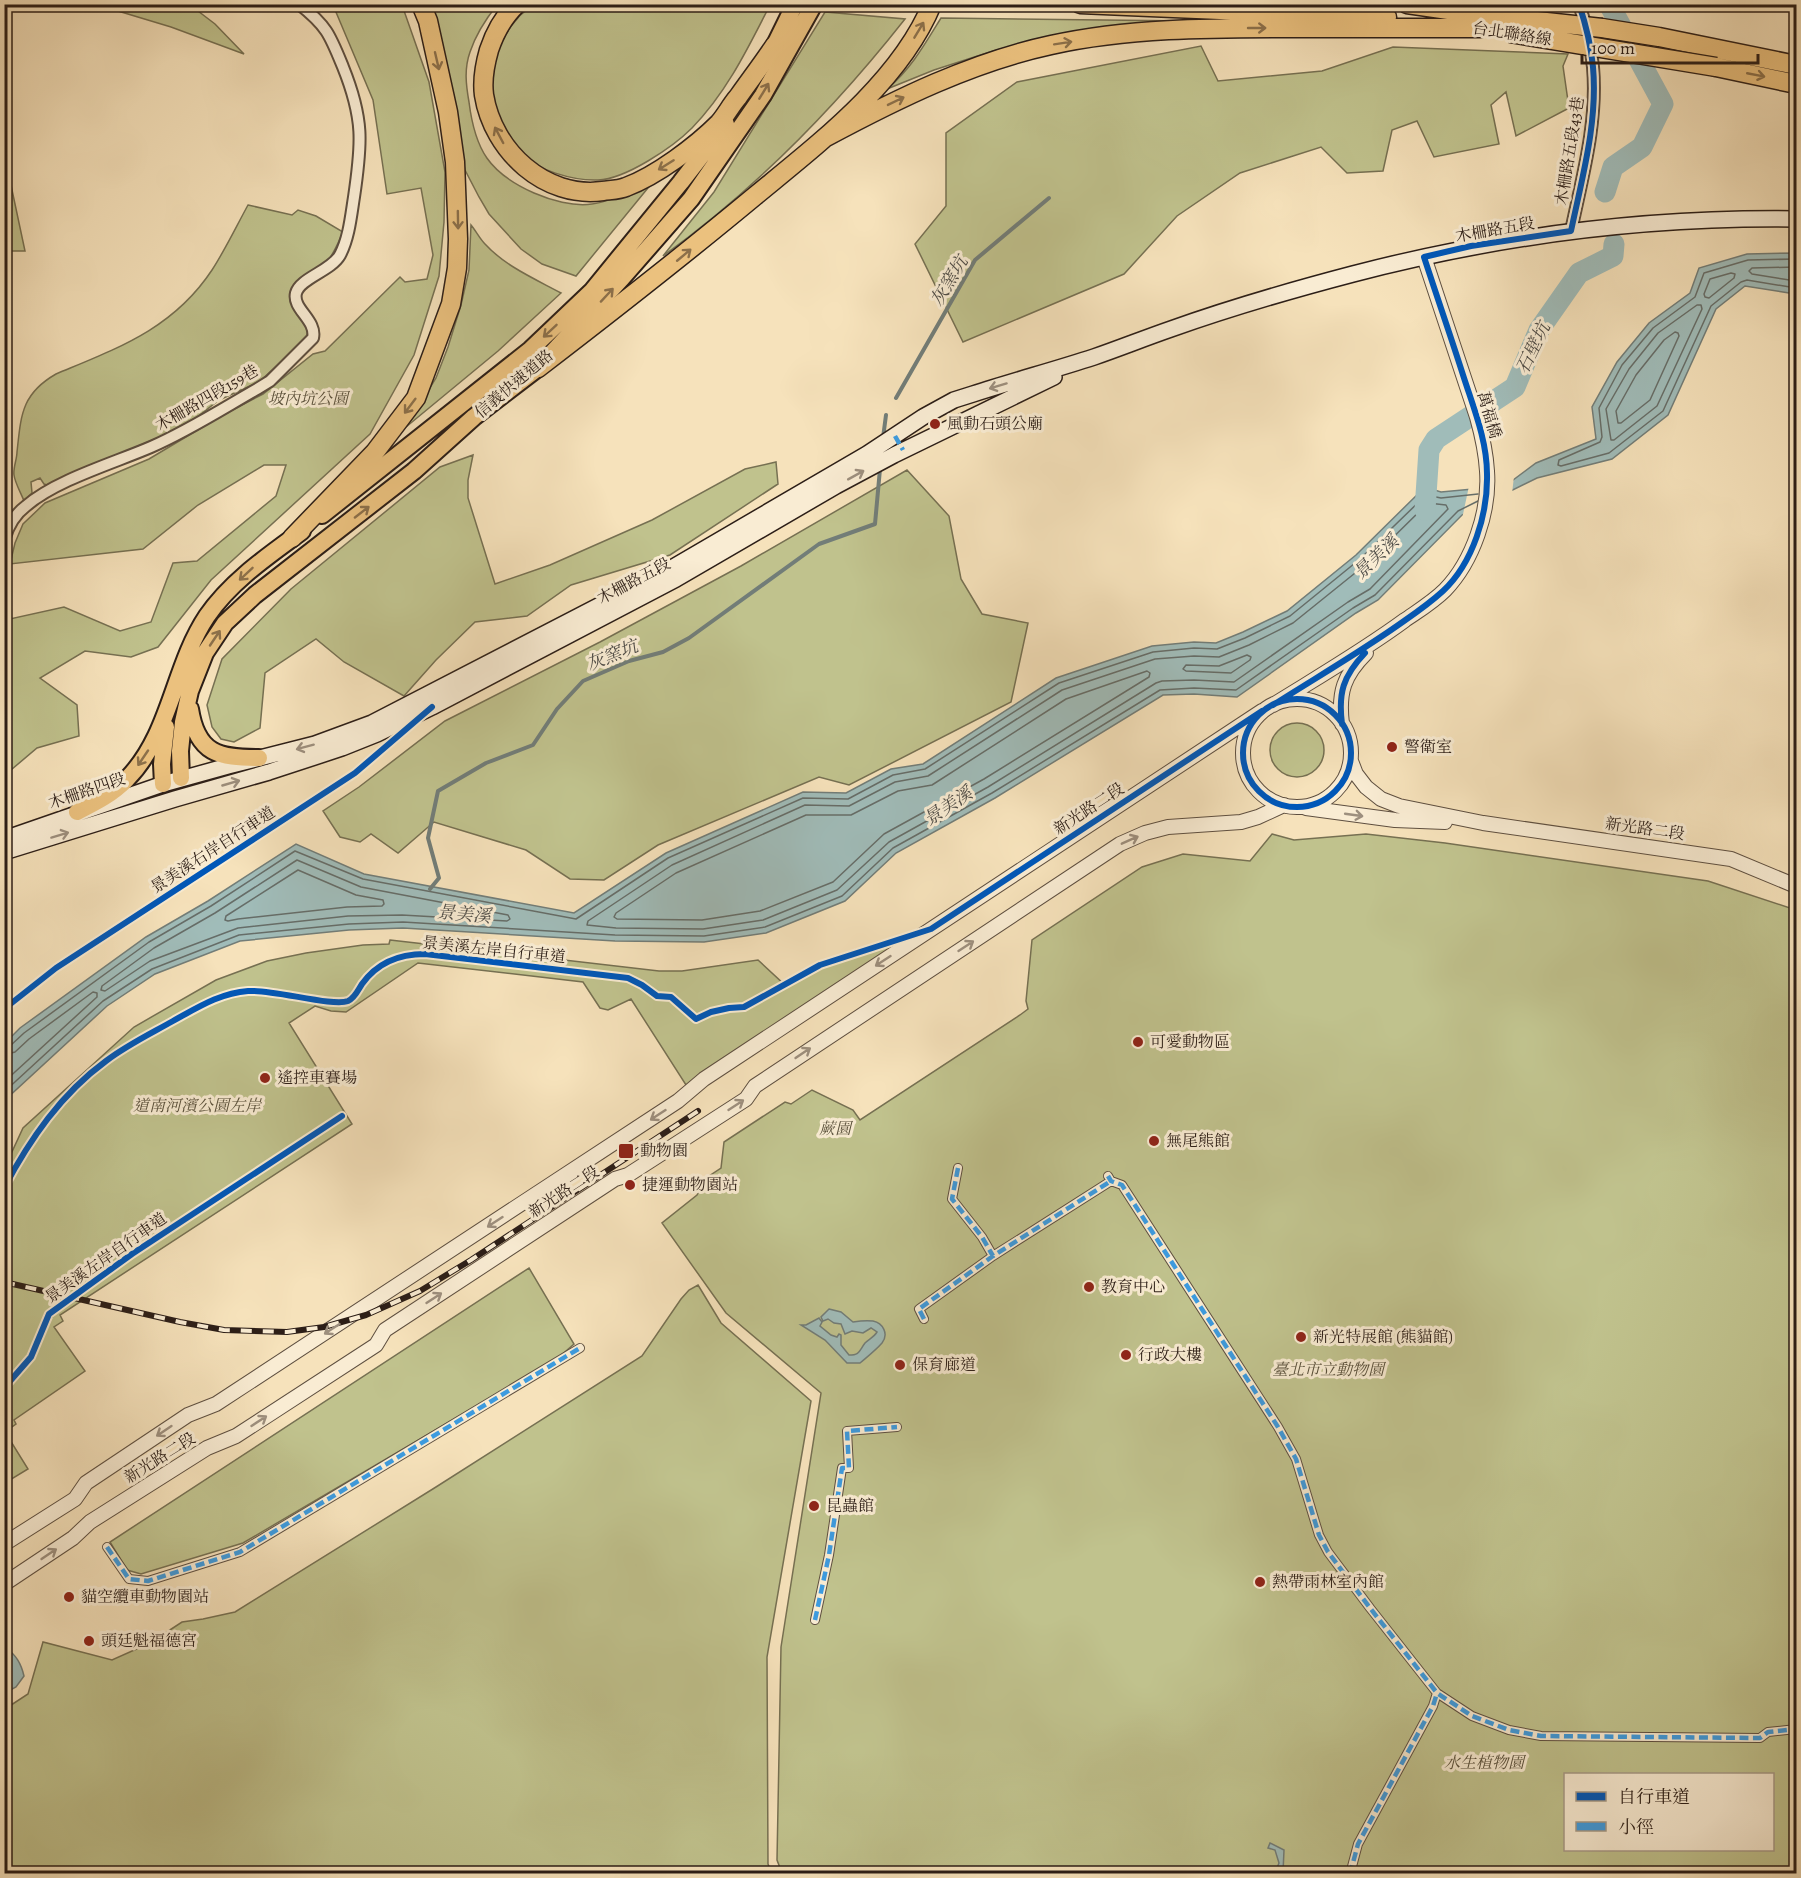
<svg xmlns="http://www.w3.org/2000/svg" width="1801" height="1878" viewBox="0 0 1801 1878" font-family="Alegreya,'Noto Serif TC',serif">
<style>
.green{fill:#c0c28d;stroke:#767052;stroke-width:1.5;fill-rule:evenodd}
.water{fill:#a0bcb9;stroke:#727d78;stroke-width:1.5}
.pier{fill:#f6e2bb}
.lines{fill:none;stroke-linecap:round;stroke-linejoin:round}
.shore{stroke:#666d68;stroke-width:1.5}
.stream{stroke:#727d78;stroke-width:4}
.river{stroke:#a0bcb9;stroke-width:21}
.pedestrian-casing{stroke:#5e4f40;stroke-width:10}
.minor-casing{stroke:#5e4f40;stroke-width:14}
.tertiary-casing{stroke:#5e4f40;stroke-width:16}
.secondary-casing{stroke:#2c1e17;stroke-width:18}
.trunk-casing{stroke:#2c1e17;stroke-width:20}
.motorway-casing{stroke:#2c1e17;stroke-width:21}
.pedestrian{stroke:#f9ecd3;stroke-width:8}
.minor{stroke:#f9ecd3;stroke-width:10}
.tertiary{stroke:#f9ecd3;stroke-width:14}
.secondary{stroke:#f9ecd3;stroke-width:15}
.trunk{stroke:#ebc17e;stroke-width:16}
.motorway{stroke:#ebc17e;stroke-width:18}
.rail-casing{stroke:#2c1e17;stroke-width:6}
.rail{stroke:#f9ecd3;stroke-width:4;stroke-dasharray:11;stroke-linecap:butt}
.motorway-bridge-casing{stroke:#2c1e17;stroke-width:21;stroke-linecap:butt}
.motorway-bridge{stroke:#ebc17e;stroke-width:18}
.quiet{stroke:#3d9bdf;stroke-width:4.5;stroke-dasharray:9 4.5;stroke-linecap:butt}
.cycleway-casing{stroke:#f9ecd3;stroke-width:10}
.cycleway{stroke:#0057b8;stroke-width:6}
.oneway{stroke:#8c704a}
.oneway2{stroke:#9d8f7e}
.poi-dot{fill:#8f2418;stroke:#f9ecd3;stroke-width:2}
.labels{text-anchor:middle;dominant-baseline:central;stroke-width:6;stroke-linejoin:round;paint-order:stroke}
.street-label{font-size:16px;fill:#2c1e17;stroke:#f9ecd3}
.park-label{font-size:16px;font-style:italic;fill:#584f3a;stroke:#f9ecd3}
.poi-label{font-size:16px;fill:#2c1e17;stroke:#f9ecd3;text-anchor:start}
.water-label{font-size:18px;font-style:italic;fill:#4f4d48;stroke:#f9ecd3}
</style>
<rect width="100%" height="100%" fill="#f6e2bb"/>
<filter id="stains"><feTurbulence type="fractalNoise" baseFrequency=".00333" numOctaves="4"/><feColorMatrix values="0 0 0 0 .2 0 0 0 0 .09 0 0 0 0 .02 0 0 0 .5 -.17"/></filter>
<radialGradient id="worn" r=".72"><stop offset=".6" stop-color="#630" stop-opacity="0"/><stop offset="1" stop-color="#630" stop-opacity=".3"/></radialGradient>
<path class="green" d="M98,5H190L215,24L244,54L171,27Z
M333,5H402L429,82L445,172L444,222L439,276L414,355L370,434L211,580L158,647L131,657L85,651L40,678L77,705L79,736L37,748L5,775V620L64,607L120,631L151,622L173,563L197,561L276,496L286,465H264L198,505L143,549L10,564L15,543L23,524L45,503L149,459L221,416L263,394L313,354L325,351L400,277L405,282L427,279L433,255L421,188L387,194L373,100Z
M431,5H497C485,20 476,34 470,52C464,69 466,85 469,102C475,150 489,173 534,193C550,200 574,207 592,204C611,202 635,190 652,183L576,276L542,264L521,249L489,214L479,197L465,170L436,21Z
M534,5H770C748,48 727,92 692,128C673,147 626,179 598,180C574,181 535,170 518,152C515,147 512,141 509,136C505,130 500,124 497,117C483,87 496,42 517,19C521,13 529,9 534,5Z
M825,12L905,19C834,109 756,189 663,256L714,192Z
M941,18L1190,21L1051,36L993,51L934,70L887,89C911,69 925,44 941,18Z
M1201,46L1218,81L1322,71L1393,47L1568,54L1563,66L1569,108L1516,136L1506,92L1491,105L1499,144L1434,157L1417,121L1392,130L1383,171L1347,173L1321,147L1240,173L1177,216L1124,274L963,342L915,244L946,206V133L1017,82Z
M5,157L25,251H5Z
M248,205L292,215L298,210L316,216L343,232C338,243 333,257 324,265C317,271 307,275 299,280C279,294 299,316 309,329L305,340L259,382L219,400L196,418L162,436L47,485L44,484L40,478L31,482L32,493L24,501C21,493 15,483 14,475C13,468 17,459 17,452C21,416 21,394 56,374C118,348 173,329 212,270C225,250 236,227 248,205Z
M471,225C476,231 480,239 485,244C505,266 535,279 561,293L498,351L406,427L436,378L448,347L461,305L469,270Z
M473,455L468,480V498L495,584L550,565L652,520L745,469L776,462L778,484L670,555L571,585L527,616L475,622L436,660L404,696L344,662L316,639L265,673L260,728L234,742L221,739L212,727L207,705L222,659L291,589L440,467Z
M907,470L949,516L961,579L982,614L1028,623L1011,702L849,785L819,777L658,845L604,880L570,879L526,850L434,822L398,853L371,834L360,842L340,837L323,811L359,787L445,721L600,642L741,566Z
M1270 750a27 27 0 1 1 54 0a27 27 0 1 1-54 0Z
M1272,834L1294,840L1366,834L1445,843L1708,881L1796,910V1873H782L777,1860L781,1647L821,1393L726,1313L662,1223L697,1195L706,1178L721,1168L724,1142L785,1102L791,1104L812,1090L853,1110L860,1120L1020,1015L1028,1009L1026,1001L1032,940L1142,867L1183,854L1250,861ZM1566,1774H1772V1850H1566Z
M390,940L659,971H682L758,960L785,985L857,949L894,946L686,1085L631,999L608,1010L600,1008L583,982L418,963L346,1012L331,1011L315,1006L289,1023L352,1124L60,1315L63,1321L54,1327L85,1371L14,1420L16,1424L5,1432L28,1469L5,1483V1167L23,1128L134,1027L216,980L267,961L306,953L363,945L389,944Z
M529,1268L574,1344L558,1358L243,1543L141,1574L127,1570L110,1542Z
M698,1285L721,1323L811,1401L767,1657L768,1864L772,1873H5V1709L28,1694L43,1642L112,1660L150,1643L182,1622L203,1619L235,1612L436,1487L642,1356L681,1299L689,1290Z"/>
<path class="water" d="M1796,253V294L1745,286L1716,309L1668,415L1612,459L1537,478L1462,515L1378,600L1356,613L1237,697L1194,694L1163,695L995,798L896,853L845,901L766,933L704,942L615,941L403,928L349,930L240,941L155,974L107,1006L5,1100V1043L20,1028L146,937L208,901L296,844L364,874L574,913L666,853L803,792L846,793L891,769L923,764L1056,678L1152,646L1194,642L1216,643L1243,632L1287,611L1356,555L1425,487L1441,492L1505,486L1536,463L1596,439L1592,407L1617,362L1649,323L1690,293L1699,268L1747,254Z
M829,1309L841,1312L853,1322C859,1321 866,1320 873,1321C883,1323 889,1334 882,1343C876,1350 867,1357 860,1363H847L825,1340L801,1325H806L819,1318L822,1322L820,1326L831,1335L837,1337L839,1334L841,1335V1345L849,1355C860,1355 859,1351 865,1343C869,1339 874,1337 877,1332L871,1328L863,1333L852,1331L845,1334L841,1324L834,1323L828,1319L823,1321L821,1317Z
M5,1647C16,1655 21,1663 24,1676L16,1687L5,1693Z
M1270,1843L1284,1850L1283,1873H1275L1279,1863L1275,1850L1268,1848Z"/>
<path class="pier" d="M1514,476L1512,494L1462,519L1469,486L1504,483Z"/>
<g class="lines">
<path class="shore" d="M1796,259L1748,260L1704,273L1695,297L1653,328L1622,365L1599,408L1602,437L1600,442L1559,460L1558,465L1561,466L1609,453L1663,411L1711,306L1741,282L1747,280L1796,288
M1796,267L1752,268L1749,271L1752,274L1796,281
M1731,273L1735,274L1734,278L1709,298L1705,297L1704,294L1710,279Z
M1697,305H1701L1702,309L1657,406L1614,440H1611L1606,409L1629,369L1658,333Z
M1675,332L1678,333L1679,336L1650,400L1621,423H1618L1616,411L1636,375L1664,340Z
M1428,503L1446,505L1448,509L1370,589L1348,602L1234,682L1194,680L1162,681L1156,683L988,787L889,842L837,890L763,920L703,929L616,928L587,925L588,921L672,865L805,805L849,806L895,782L928,776L1062,690L1155,659L1194,656L1219,657L1249,645L1293,623L1365,565Z
M1247,655L1251,657L1250,660L1231,673L1186,671L1183,669L1186,665L1219,666Z
M1147,671L1150,673L1149,677L984,779L884,834L833,882L760,911L702,920L617,919L614,917L616,913L676,873L806,815H851L898,791L932,785L1066,699Z
M297,860L361,887L508,915L510,919L507,921L402,915L348,916L238,928L150,961L105,991L101,990L102,986L154,948L215,913Z
M298,870L356,895L383,900L384,904L382,906L347,907L238,919L228,921L225,920L226,916Z
M4,1047L10,1046L24,1033L149,942L211,906L295,851L363,879L576,919L668,858L803,798L848,799L893,775L925,769L1059,683L1153,652L1194,648L1217,649L1245,638L1290,616L1360,559L1426,495L1441,498L1478,494
M4,1055L15,1052L29,1039L93,992L97,993V997L4,1082
M4,1092L103,1001L152,969L239,935L349,924L403,922L615,935L704,936L765,927L842,896L893,848L992,793L1160,690L1194,688L1236,690L1353,608L1375,595L1458,511L1478,501"/>
<path class="stream" d="M896,398L975,260L1049,198
M883,438L886,415
M430,889L439,878L428,838L438,791L486,763L533,745L557,709L583,681L629,661L663,652L689,638L819,544L875,524L880,469"/>
<path class="river" d="M1605,192L1613,167L1642,147L1663,104L1609,4
M1425,510L1429,450L1436,439L1515,387L1539,330L1579,273L1613,256L1614,244"/>
<g class="pedestrian-casing">
<path id="pedestrian" d="M958,1168L952,1199L982,1237L993,1256
M1108,1176L1111,1181L1122,1185L1278,1427L1296,1459L1319,1535L1328,1552L1370,1608L1437,1693L1472,1716L1509,1730L1541,1736L1760,1738L1768,1732L1796,1729
M924,1319L919,1309L993,1256L1111,1181
M107,1547L129,1579L148,1581L240,1552L580,1348
M815,1620L829,1555L842,1468H849L847,1431L897,1427
M1350,1874L1358,1844L1433,1706L1437,1693"/>
</g>
<g class="minor-casing">
<path id="minor" d="M1571,231C1582,178 1598,122 1593,67C1591,46 1586,25 1579,4
M4,540C8,526 14,515 26,506C56,480 114,463 151,447C188,431 222,409 257,389L270,381L313,338C317,320 292,309 296,293C300,278 331,271 340,255C349,238 351,216 354,197C362,143 364,119 343,67C330,35 327,26 299,4"/>
</g>
<g class="tertiary-casing">
<path id="tertiary" d="M1243 753a54 54 0 1 1 108 0a54 54 0 1 1-108 0Z
M1273,705C1318,677 1363,651 1405,620C1418,611 1433,602 1445,590C1473,561 1490,511 1487,471C1486,453 1482,435 1477,417L1424,257
M1342,724C1338,692 1344,675 1366,653
M1351,761L1356,774L1366,787L1381,799L1399,806L1483,823L1731,859L1796,886
M1306,808L1395,820L1445,822
M4,1544L75,1499L86,1483L188,1415L216,1404L678,1101L704,1079L1262,711
M4,1584L73,1538L90,1522L207,1448L236,1436L376,1345L385,1330L615,1179L628,1175L746,1099L755,1086L1120,844L1145,833L1168,827L1241,822L1258,817L1284,805"/>
</g>
<g class="secondary-casing">
<path id="secondary" d="M4,839L163,784L228,766L315,744L372,723L670,569L867,454L923,417L954,400L973,394C1013,381 1054,370 1094,357C1120,348 1145,338 1171,329C1230,308 1292,290 1353,274C1498,236 1647,217 1796,219
M4,852L175,799L269,772L342,748L377,734L432,707L676,579L836,486L894,455L1054,377"/>
</g>
<g class="trunk-casing">
<path id="trunk" d="M769,57L795,4
M322,515L530,350L592,291L681,182L726,124
M190,709C197,754 219,758 259,758
M181,778L180,751L183,722L190,691L205,653L225,623L255,595L414,471L474,417L538,368L622,278L691,199L763,95L814,4
M163,784L162,764L166,727
M77,812C95,803 113,794 127,779C171,734 173,667 207,616C231,581 268,556 302,531"/>
</g>
<g class="motorway-casing">
<path id="motorway" d="M517,4C503,17 495,32 489,50C485,64 482,80 484,95C493,151 545,199 603,191C610,190 619,190 626,187C656,176 696,146 719,123C726,115 731,105 738,97C750,80 763,63 775,45
M1080,4L1387,17
M1407,4L1483,15
M1602,28L1659,37L1796,65
M1716,67L1796,84
M826,137C897,99 972,62 1051,45C1128,28 1209,28 1286,28C1351,28 1416,28 1481,28
M538,368C611,312 684,255 755,196C818,144 900,82 932,4
M292,538L375,452L416,398L451,304L457,268L458,239L455,162L448,112L428,21L421,4"/>
</g>
<use href="#pedestrian" class="pedestrian"/>
<use href="#minor" class="minor"/>
<use href="#tertiary" class="tertiary"/>
<use href="#secondary" class="secondary"/>
<use href="#trunk" class="trunk"/>
<use href="#motorway" class="motorway"/>
<g class="rail-casing">
<path id="rail" d="M4,1282L180,1322L224,1330L287,1332L324,1327L366,1315L420,1291L471,1260L698,1111"/>
</g>
<use href="#rail" class="rail"/>
<g class="motorway-bridge-casing">
<path id="motorway-bridge" d="M1483,15L1602,28
M1510,33L1716,67"/>
</g>
<use href="#motorway-bridge" class="motorway-bridge"/>
<path class="quiet" d="M895,436L903,450
M958,1168L952,1199L982,1237L993,1256
M1108,1176L1111,1181L1122,1185L1278,1427L1296,1459L1319,1535L1328,1552L1370,1608L1437,1693L1472,1716L1509,1730L1541,1736L1760,1738L1768,1732L1796,1729
M924,1319L919,1309L993,1256L1111,1181
M107,1547L129,1579L148,1581L240,1552L580,1348
M815,1620L829,1555L842,1468H849L847,1431L897,1427
M1350,1874L1358,1844L1433,1706L1437,1693"/>
<g class="cycleway-casing">
<path id="cycleway" d="M1243 753a54 54 0 1 1 108 0a54 54 0 1 1-108 0Z
M1273,705C1317,677 1362,651 1404,621C1417,612 1431,602 1443,591C1473,563 1488,514 1487,474C1487,441 1474,409 1464,378C1451,337 1437,297 1424,257L1471,246L1571,231C1582,178 1598,122 1593,67C1591,46 1586,25 1579,4
M1342,724C1338,693 1343,676 1365,653
M4,1009L56,968L355,773L432,707
M4,1188C30,1139 61,1094 106,1061C127,1045 150,1034 173,1021C197,1008 220,993 248,991C272,989 333,1007 348,1001C355,998 358,990 362,984C377,963 400,954 425,954L628,978L642,985L657,996L671,997L696,1019L711,1012L729,1008L744,1007L820,965L931,929L1262,711
M4,1388L31,1357L49,1314L132,1254L342,1116"/>
</g>
<use href="#cycleway" class="cycleway"/>
</g>
<defs><path id="oneway-shaft" d="M-6 0H5M1.5-3L5.5 0L1.5 3" fill="none" stroke-width="1.6" stroke-linecap="round" stroke-linejoin="round" transform="scale(1.5)"/></defs>
<g class="oneway">
<use href="#oneway-shaft" transform="translate(1257 28)"/>
<use href="#oneway-shaft" transform="translate(919 30) rotate(-59)"/>
<use href="#oneway-shaft" transform="translate(1063 43) rotate(-9)"/>
<use href="#oneway-shaft" transform="translate(437 61) rotate(77)"/>
<use href="#oneway-shaft" transform="translate(1756 75) rotate(11)"/>
<use href="#oneway-shaft" transform="translate(764 91) rotate(-59)"/>
<use href="#oneway-shaft" transform="translate(896 101) rotate(-26)"/>
<use href="#oneway-shaft" transform="translate(499 135) rotate(-118)"/>
<use href="#oneway-shaft" transform="translate(666 165) rotate(148)"/>
<use href="#oneway-shaft" transform="translate(458 220) rotate(89)"/>
<use href="#oneway-shaft" transform="translate(684 255) rotate(-40)"/>
<use href="#oneway-shaft" transform="translate(607 295) rotate(-47)"/>
<use href="#oneway-shaft" transform="translate(550 331) rotate(137)"/>
<use href="#oneway-shaft" transform="translate(410 406) rotate(127)"/>
<use href="#oneway-shaft" transform="translate(362 512) rotate(-38)"/>
<use href="#oneway-shaft" transform="translate(246 574) rotate(137)"/>
<use href="#oneway-shaft" transform="translate(215 638) rotate(-56)"/>
<use href="#oneway-shaft" transform="translate(143 758) rotate(124)"/>
</g>
<g class="oneway2">
<use href="#oneway-shaft" transform="translate(998 386) rotate(163)"/>
<use href="#oneway-shaft" transform="translate(856 475) rotate(-29)"/>
<use href="#oneway-shaft" transform="translate(305 747) rotate(165)"/>
<use href="#oneway-shaft" transform="translate(231 783) rotate(-16)"/>
<use href="#oneway-shaft" transform="translate(1354 815) rotate(8)"/>
<use href="#oneway-shaft" transform="translate(60 835) rotate(-17)"/>
<use href="#oneway-shaft" transform="translate(1130 840) rotate(-24)"/>
<use href="#oneway-shaft" transform="translate(966 946) rotate(-33)"/>
<use href="#oneway-shaft" transform="translate(883 961) rotate(147)"/>
<use href="#oneway-shaft" transform="translate(803 1053) rotate(-34)"/>
<use href="#oneway-shaft" transform="translate(736 1105) rotate(-33)"/>
<use href="#oneway-shaft" transform="translate(658 1115) rotate(147)"/>
<use href="#oneway-shaft" transform="translate(495 1222) rotate(147)"/>
<use href="#oneway-shaft" transform="translate(434 1298) rotate(-33)"/>
<use href="#oneway-shaft" transform="translate(332 1329) rotate(147)"/>
<use href="#oneway-shaft" transform="translate(259 1421) rotate(-33)"/>
<use href="#oneway-shaft" transform="translate(164 1431) rotate(146)"/>
<use href="#oneway-shaft" transform="translate(49 1554) rotate(-34)"/>
</g>
<g class="poi-dot">
<circle cx="935" cy="424" r="6"/>
<circle cx="1392" cy="747" r="6"/>
<circle cx="1138" cy="1042" r="6"/>
<circle cx="265" cy="1078" r="6"/>
<circle cx="1154" cy="1141" r="6"/>
<rect x="618" y="1143" width="16" height="16" rx="3"/>
<circle cx="630" cy="1185" r="6"/>
<circle cx="1089" cy="1287" r="6"/>
<circle cx="1301" cy="1337" r="6"/>
<circle cx="1126" cy="1355" r="6"/>
<circle cx="900" cy="1365" r="6"/>
<circle cx="814" cy="1506" r="6"/>
<circle cx="1260" cy="1582" r="6"/>
<circle cx="69" cy="1597" r="6"/>
<circle cx="89" cy="1641" r="6"/>
</g>
<g class="labels">
<g class="street-label">
<text transform="translate(1512 34) rotate(9)">台北聯絡線</text>
<text transform="translate(1570 151) rotate(-81)">木柵路五段43巷</text>
<text transform="translate(1495 230) rotate(-10)">木柵路五段</text>
<text transform="translate(514 384) rotate(-40)">信義快速道路</text>
<text transform="translate(207 398) rotate(-30)">木柵路四段159巷</text>
<text transform="translate(1489 415) rotate(74)">萬福橋</text>
<text transform="translate(634 581) rotate(-28)">木柵路五段</text>
<text transform="translate(87 791) rotate(-19)">木柵路四段</text>
<text transform="translate(1089 809) rotate(-33)">新光路二段</text>
<text transform="translate(1645 829) rotate(8)">新光路二段</text>
<text transform="translate(213 850) rotate(-33)">景美溪右岸自行車道</text>
<text transform="translate(494 950) rotate(6)">景美溪左岸自行車道</text>
<text transform="translate(564 1192) rotate(-33)">新光路二段</text>
<text transform="translate(106 1258) rotate(-35)">景美溪左岸自行車道</text>
<text transform="translate(160 1458) rotate(-32)">新光路二段</text>
</g>
<g class="park-label">
<text x="308" y="399">坡內坑公園</text>
<text x="197" y="1106">道南河濱公園左岸</text>
<text x="835" y="1129">蕨園</text>
<text x="1328" y="1370">臺北市立動物園</text>
<text x="1484" y="1763">水生植物園</text>
</g>
<g class="poi-label">
<text x="947" y="424">風動石頭公廟</text>
<text x="1404" y="747">警衛室</text>
<text x="1150" y="1042">可愛動物區</text>
<text x="277" y="1078">遙控車賽場</text>
<text x="1166" y="1141">無尾熊館</text>
<text x="640" y="1151">動物園</text>
<text x="642" y="1185">捷運動物園站</text>
<text x="1101" y="1287">教育中心</text>
<text x="1313" y="1337">新光特展館 (熊貓館)</text>
<text x="1138" y="1355">行政大樓</text>
<text x="912" y="1365">保育廊道</text>
<text x="826" y="1506">昆蟲館</text>
<text x="1272" y="1582">熱帶雨林室內館</text>
<text x="81" y="1597">貓空纜車動物園站</text>
<text x="101" y="1641">頭廷魁福德宮</text>
</g>
<g class="water-label">
<text transform="translate(949 281) rotate(-59)">灰窯坑</text>
<text transform="translate(1533 348) rotate(-64)">石壁坑</text>
<text transform="translate(1376 557) rotate(-44)">景美溪</text>
<text transform="translate(612 655) rotate(-22)">灰窯坑</text>
<text transform="translate(948 806) rotate(-34)">景美溪</text>
<text transform="translate(464 914) rotate(5)">景美溪</text>
</g>
</g>
<rect width="1801" height="1878" fill="none" stroke="#f6e2bb" stroke-width="24"/>
<rect x="6" y="6" width="1789" height="1866" fill="none" stroke="#2c1e17" stroke-width="3"/>
<rect x="12" y="12" width="1777" height="1854" fill="none" stroke="#2c1e17" stroke-width="1.5"/>
<rect x="1564" y="1773" width="210" height="78" fill="#f9ecd3" stroke="#a79a88" stroke-width="1.5"/>
<rect x="1576" y="1792" width="30" height="9" fill="#0057b8" stroke="#a79a88" stroke-width="1.5"/>
<text x="1618" y="1803" font-size="18" fill="#2c1e17">自行車道</text>
<rect x="1576" y="1822" width="30" height="9" fill="#3d9bdf" stroke="#a79a88" stroke-width="1.5"/>
<text x="1618" y="1833" font-size="18" fill="#2c1e17">小徑</text>
<path d="M1582 54v9h176v-9" fill="none" stroke="#2c1e17" stroke-width="3"/>
<text x="1591" y="54" font-size="18" fill="#2c1e17" stroke="#f9ecd3" stroke-width="4.5" paint-order="stroke">100 m</text>
<rect width="100%" height="100%" filter="url(#stains)"/>
<rect width="100%" height="100%" fill="url(#worn)"/>
</svg>
